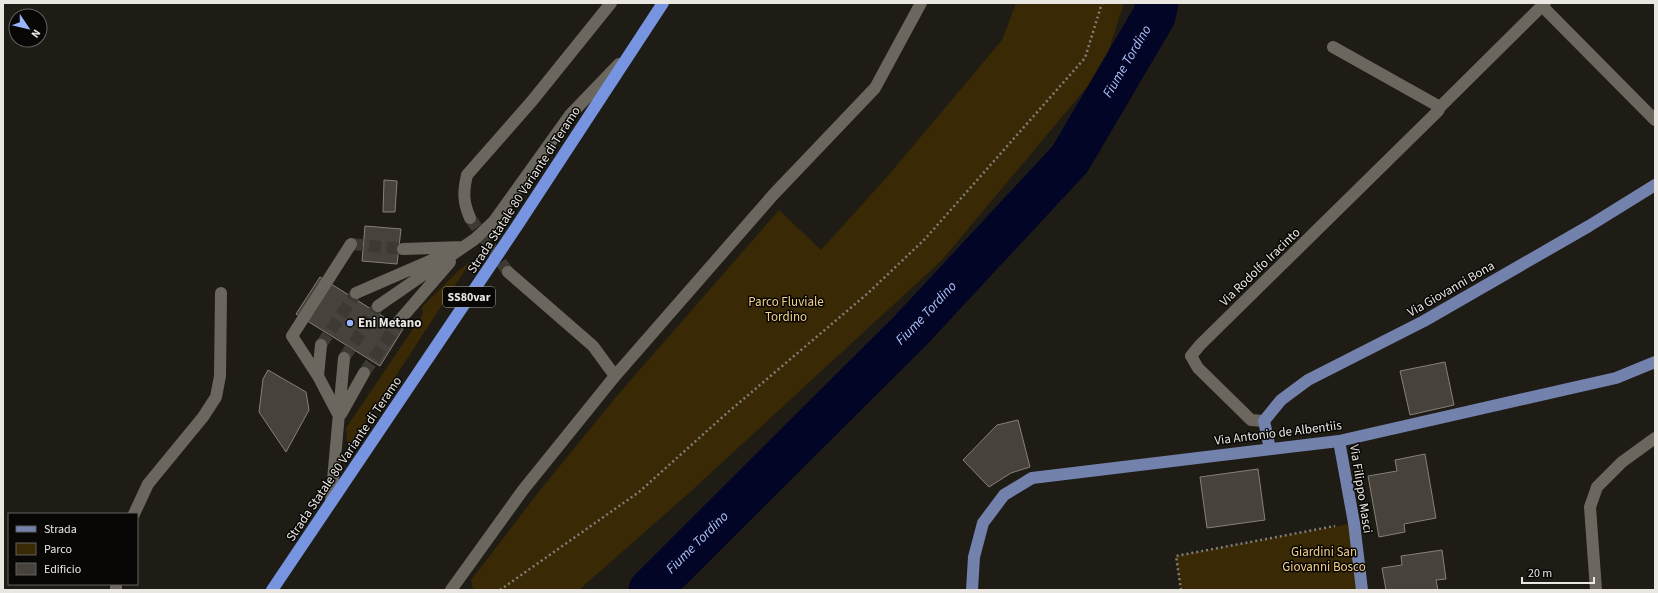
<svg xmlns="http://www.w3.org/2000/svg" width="1658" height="593" viewBox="0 0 1658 593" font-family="'Source Sans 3',sans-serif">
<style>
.green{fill:#392904}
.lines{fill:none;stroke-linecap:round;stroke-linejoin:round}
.river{stroke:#020525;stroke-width:43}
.building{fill:#47433c;stroke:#858078}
.minor-tunnel{stroke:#3d3a34;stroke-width:12;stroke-dasharray:12 6;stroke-linecap:butt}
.path{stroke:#827f79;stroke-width:2.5;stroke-dasharray:2 3;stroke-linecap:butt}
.minor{stroke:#6b675f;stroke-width:12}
.major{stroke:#7282ac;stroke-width:12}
.highway{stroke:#7794e0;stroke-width:12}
.poi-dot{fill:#99b5fd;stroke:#080705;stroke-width:1.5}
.labels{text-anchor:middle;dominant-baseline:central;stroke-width:3;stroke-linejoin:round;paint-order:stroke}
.shield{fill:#080705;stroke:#a6a4a0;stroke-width:1}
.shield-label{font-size:12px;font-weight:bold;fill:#eae7e3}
.street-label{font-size:13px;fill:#eae7e3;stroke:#080705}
.park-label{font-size:13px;fill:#f4cf87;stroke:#080705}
.poi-label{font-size:13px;font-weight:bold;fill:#eae7e3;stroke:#080705;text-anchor:start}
.water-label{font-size:14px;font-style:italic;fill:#adc2f8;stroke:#080705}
</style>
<rect width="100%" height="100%" fill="#1f1c15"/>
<path class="green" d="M1016,3H1124L1103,68L942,260L689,493L579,590H473L471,580L541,489L616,397L779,210L821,250L887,177L1002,40Z
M471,261L352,443L347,442L346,428L423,314L422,307L457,272Z
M1354,523L1362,590H1181L1176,556Z"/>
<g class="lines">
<path class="river" id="s1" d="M650,590L912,329L1070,159L1154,16L1157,3"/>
</g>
<path class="building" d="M384,180L397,181L395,212H383Z
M365,226L401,229L397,264L362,261Z
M320,277L403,329L380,366L296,314Z
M1445,362L1454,405L1410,415L1400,371Z
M268,370L306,392L309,410L286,452L259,412L263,379Z
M1018,420L1030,467L1011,473L989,487L963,460L997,425Z
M1425,454L1436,518L1404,524L1405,532L1379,537L1368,476L1397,471L1395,460Z
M1258,469L1265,520L1207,528L1200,477Z
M1442,550L1446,579L1436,580L1438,590H1386L1382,568L1402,565L1401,556Z"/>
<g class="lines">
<path class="minor-tunnel" d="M470,218L508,272
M351,244L403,249
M321,345L356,293
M344,358L378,306
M364,373L399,321"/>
<path class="path" d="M500,590L639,492L727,413L867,294L925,239L1085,58L1102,3
M1181,590L1176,556L1335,526"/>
<path class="minor" d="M1542,6L1655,120
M1333,47L1440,107
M470,218C463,202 463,192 467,175L532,101L611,3
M403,249L463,247
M508,272L593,346L615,376
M356,293L439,257
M378,306L475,239L494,221L570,115L619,64
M399,321L450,262
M321,345L318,376L339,416
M318,376L292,336L351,244
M341,414L364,373
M1264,421L1251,420L1198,368L1191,356L1200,345L1438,111L1440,107L1545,3
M331,502L344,358
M134,514L148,484L203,417L216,397L220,376L221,293
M116,590V584
M451,590L523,490L615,376L773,195L875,88L921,3
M1596,590L1590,507L1597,487L1622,462L1655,438"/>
<path class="major" d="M1339,441L1354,523L1362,590
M1270,449L1264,421L1281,400L1308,380L1424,321L1589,226L1655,185
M972,590L974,557L983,523L1004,495L1032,478L1339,441L1616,378L1655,362"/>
<path class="highway" d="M272,590L517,226L663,3"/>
</g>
<circle class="poi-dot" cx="350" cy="323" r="4"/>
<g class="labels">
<rect class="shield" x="443" y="287" width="52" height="20" rx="3"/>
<g class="shield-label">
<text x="469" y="297">SS80var</text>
</g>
<g class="street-label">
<text transform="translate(524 190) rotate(-57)">Strada Statale 80 Variante di Teramo</text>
<text transform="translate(1260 267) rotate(-44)">Via Rodolfo Iracinto</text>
<text transform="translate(1451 289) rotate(-30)">Via Giovanni Bona</text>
<text transform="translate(1278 433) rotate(-7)">Via Antonio de Albentiis</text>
<text transform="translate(344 459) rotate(-56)">Strada Statale 80 Variante di Teramo</text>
<text transform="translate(1361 489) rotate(81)">Via Filippo Masci</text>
</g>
<g class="park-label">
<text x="786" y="302">Parco Fluviale<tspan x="786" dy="15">Tordino</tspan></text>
<text x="1324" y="552">Giardini San<tspan x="1324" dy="15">Giovanni Bosco</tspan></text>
</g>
<g class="poi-label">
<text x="358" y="323">Eni Metano</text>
</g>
<g class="water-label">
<text stroke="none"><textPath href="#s1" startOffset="715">Fiume Tordino</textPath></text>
<text stroke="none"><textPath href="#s1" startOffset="391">Fiume Tordino</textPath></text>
<text stroke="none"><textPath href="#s1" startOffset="67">Fiume Tordino</textPath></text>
</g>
</g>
<rect width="1658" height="593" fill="none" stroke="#eae7e3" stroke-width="8"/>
<rect x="8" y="513" width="130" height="72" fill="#080705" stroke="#62615e"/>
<rect x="16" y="526" width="20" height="6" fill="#7282ac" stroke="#62615e"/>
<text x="44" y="533" font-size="12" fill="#eae7e3">Strada</text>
<rect x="16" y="543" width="20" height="12" fill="#392904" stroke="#62615e"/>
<text x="44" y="553" font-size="12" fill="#eae7e3">Parco</text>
<rect x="16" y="563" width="20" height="12" fill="#47433c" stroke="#62615e"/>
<text x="44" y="573" font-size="12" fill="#eae7e3">Edificio</text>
<g transform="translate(28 28) rotate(125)"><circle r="19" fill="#080705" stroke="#62615e"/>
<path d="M0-3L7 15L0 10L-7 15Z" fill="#99b5fd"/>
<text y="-6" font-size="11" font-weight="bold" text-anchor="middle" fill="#eae7e3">N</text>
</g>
<path d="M1522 577v6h72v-6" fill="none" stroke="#eae7e3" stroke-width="2"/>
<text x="1528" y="577" font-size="12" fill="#eae7e3" stroke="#080705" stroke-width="3" paint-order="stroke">20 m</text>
</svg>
